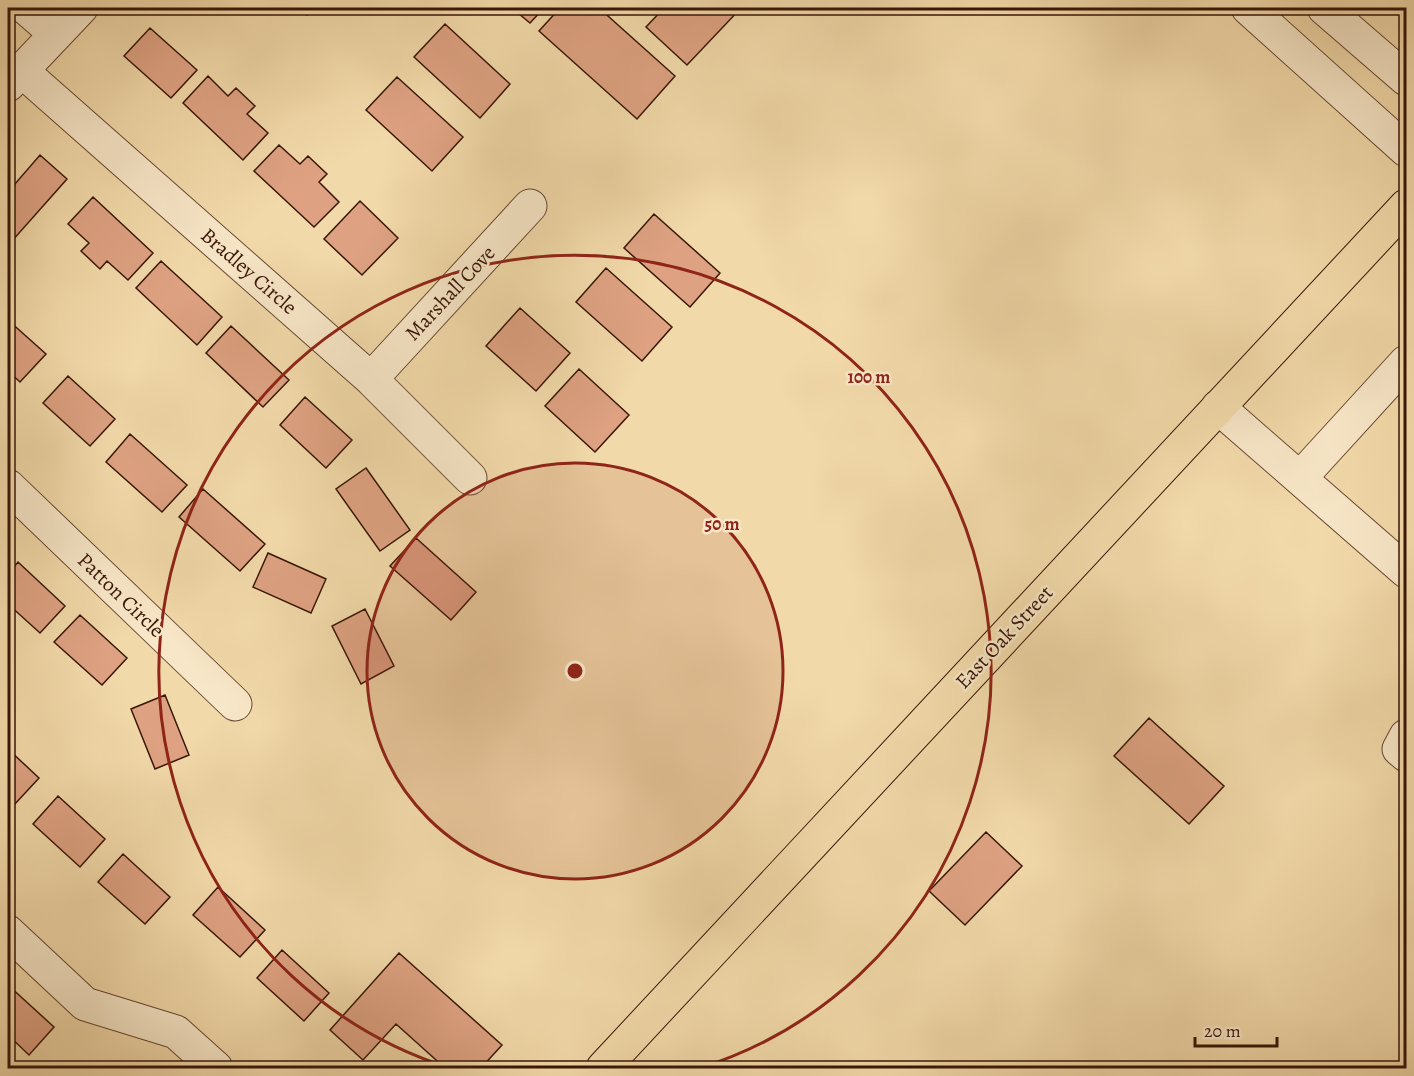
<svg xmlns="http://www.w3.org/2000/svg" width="1414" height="1076" viewBox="0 0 1414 1076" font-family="Alegreya,serif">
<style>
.building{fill:#dea282;stroke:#381607;stroke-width:1.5}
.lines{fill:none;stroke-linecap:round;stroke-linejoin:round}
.minor-casing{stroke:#664730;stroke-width:35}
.highway-casing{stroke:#381607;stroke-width:35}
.minor{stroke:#f7e6c7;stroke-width:33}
.highway{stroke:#f2d9a9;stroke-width:33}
.ring{fill:none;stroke:#8f2418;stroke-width:3}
.labels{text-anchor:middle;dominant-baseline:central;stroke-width:5;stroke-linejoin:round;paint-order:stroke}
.street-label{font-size:21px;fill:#381607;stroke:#f7e6c7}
.centre{fill:#8f2418;stroke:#f7e6c7;stroke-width:3}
.ring-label{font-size:18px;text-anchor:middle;font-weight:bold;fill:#8f2418;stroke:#f7e6c7;stroke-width:5;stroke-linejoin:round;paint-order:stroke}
</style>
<rect width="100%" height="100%" fill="#f2d9a9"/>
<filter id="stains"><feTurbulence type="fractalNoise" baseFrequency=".00333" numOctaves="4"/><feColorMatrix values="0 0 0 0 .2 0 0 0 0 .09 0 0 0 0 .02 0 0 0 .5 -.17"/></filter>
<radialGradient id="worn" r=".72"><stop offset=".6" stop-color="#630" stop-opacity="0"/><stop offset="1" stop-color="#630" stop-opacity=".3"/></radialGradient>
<path class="building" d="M299,8H315L307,15Z
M512,8H544L530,23Z
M560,8H599L675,76L637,119L539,31Z
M664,8H741L687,65L646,27Z
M445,24L510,84L480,118L414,57Z
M150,28L197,70L171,98L124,56Z
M208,76L228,96L236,88L255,106L247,114L268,133L243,160L183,103Z
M397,77L463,137L432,171L366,110Z
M279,145L300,164L308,156L327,174L319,182L339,202L314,227L254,171Z
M40,155L67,179L12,241L8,237V192Z
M93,197L153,253L128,280L107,261L100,269L81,251L89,243L68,224Z
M360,201L398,238L362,275L324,239Z
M654,214L720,273L690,307L624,248Z
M161,261L222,317L197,345L136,288Z
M606,268L672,327L642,361L576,302Z
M520,308L570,353L536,391L486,346Z
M8,320L46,354L20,382L8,371Z
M231,326L289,380L263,407L206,353Z
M579,369L629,415L595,452L545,406Z
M68,376L115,419L90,446L43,403Z
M305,397L352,440L326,468L280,425Z
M130,434L187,485L162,512L106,462Z
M366,468L410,530L380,551L336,489Z
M203,489L265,544L240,571L179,517Z
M416,538L476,592L451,620L390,566Z
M268,553L326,579L311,613L253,587Z
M18,562L65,606L40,633L8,604V574Z
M365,609L394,666L361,684L332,626Z
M80,615L127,658L102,685L54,642Z
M165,695L189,755L155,769L131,709Z
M1149,718L1224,786L1189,824L1114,756Z
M8,749L39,778L14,805L8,800Z
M58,796L105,839L80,867L33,824Z
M986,832L1022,866L965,925L929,891Z
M123,854L170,897L145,924L98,882Z
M218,887L265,930L240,957L193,915Z
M282,950L329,993L304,1021L257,978Z
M399,953L502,1045L481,1068H445L396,1024L363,1060L330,1030Z
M8,985L54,1027L29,1055L8,1035Z"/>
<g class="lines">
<g class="minor-casing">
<path id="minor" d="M26,8L56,34
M1248,8L1406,150
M1324,8L1406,79
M22,71L371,379L470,478
M8,85L81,8
M371,379L530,206
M1218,407L1406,571
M1300,478L1406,362
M8,486L235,704
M1406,736L1399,749L1406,755
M8,932L85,1004L176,1032L216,1068"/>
</g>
<g class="highway-casing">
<path id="highway" d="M603,1068L1406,206"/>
</g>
<use href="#minor" class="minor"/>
<use href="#highway" class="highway"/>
</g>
<circle cx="575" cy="671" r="208" fill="#8f2418" fill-opacity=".12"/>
<g class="ring">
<circle cx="575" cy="671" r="208"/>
<path d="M450 1068A416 416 0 1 1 700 1068"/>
</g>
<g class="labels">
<g class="street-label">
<text transform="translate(249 271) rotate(41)">Bradley Circle</text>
<text transform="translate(450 293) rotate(-47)">Marshall Cove</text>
<text transform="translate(121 595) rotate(44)">Patton Circle</text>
<text transform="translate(1004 637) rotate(-47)">East Oak Street</text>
</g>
</g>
<circle cx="575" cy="671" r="9" class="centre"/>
<g class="ring-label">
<text x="869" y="383">100 m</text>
<text x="722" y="530">50 m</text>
</g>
<rect width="1414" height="1076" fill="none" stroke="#f2d9a9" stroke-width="30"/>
<rect x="9" y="9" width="1396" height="1058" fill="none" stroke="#381607" stroke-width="3"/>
<rect x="15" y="15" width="1384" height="1046" fill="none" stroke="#381607" stroke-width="1.5"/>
<path d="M1195 1037v9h82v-9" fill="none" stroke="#381607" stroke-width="3"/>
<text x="1204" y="1037" font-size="18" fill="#381607" stroke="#f7e6c7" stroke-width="4.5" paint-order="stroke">20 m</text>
<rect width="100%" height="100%" filter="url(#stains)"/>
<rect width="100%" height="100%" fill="url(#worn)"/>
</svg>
